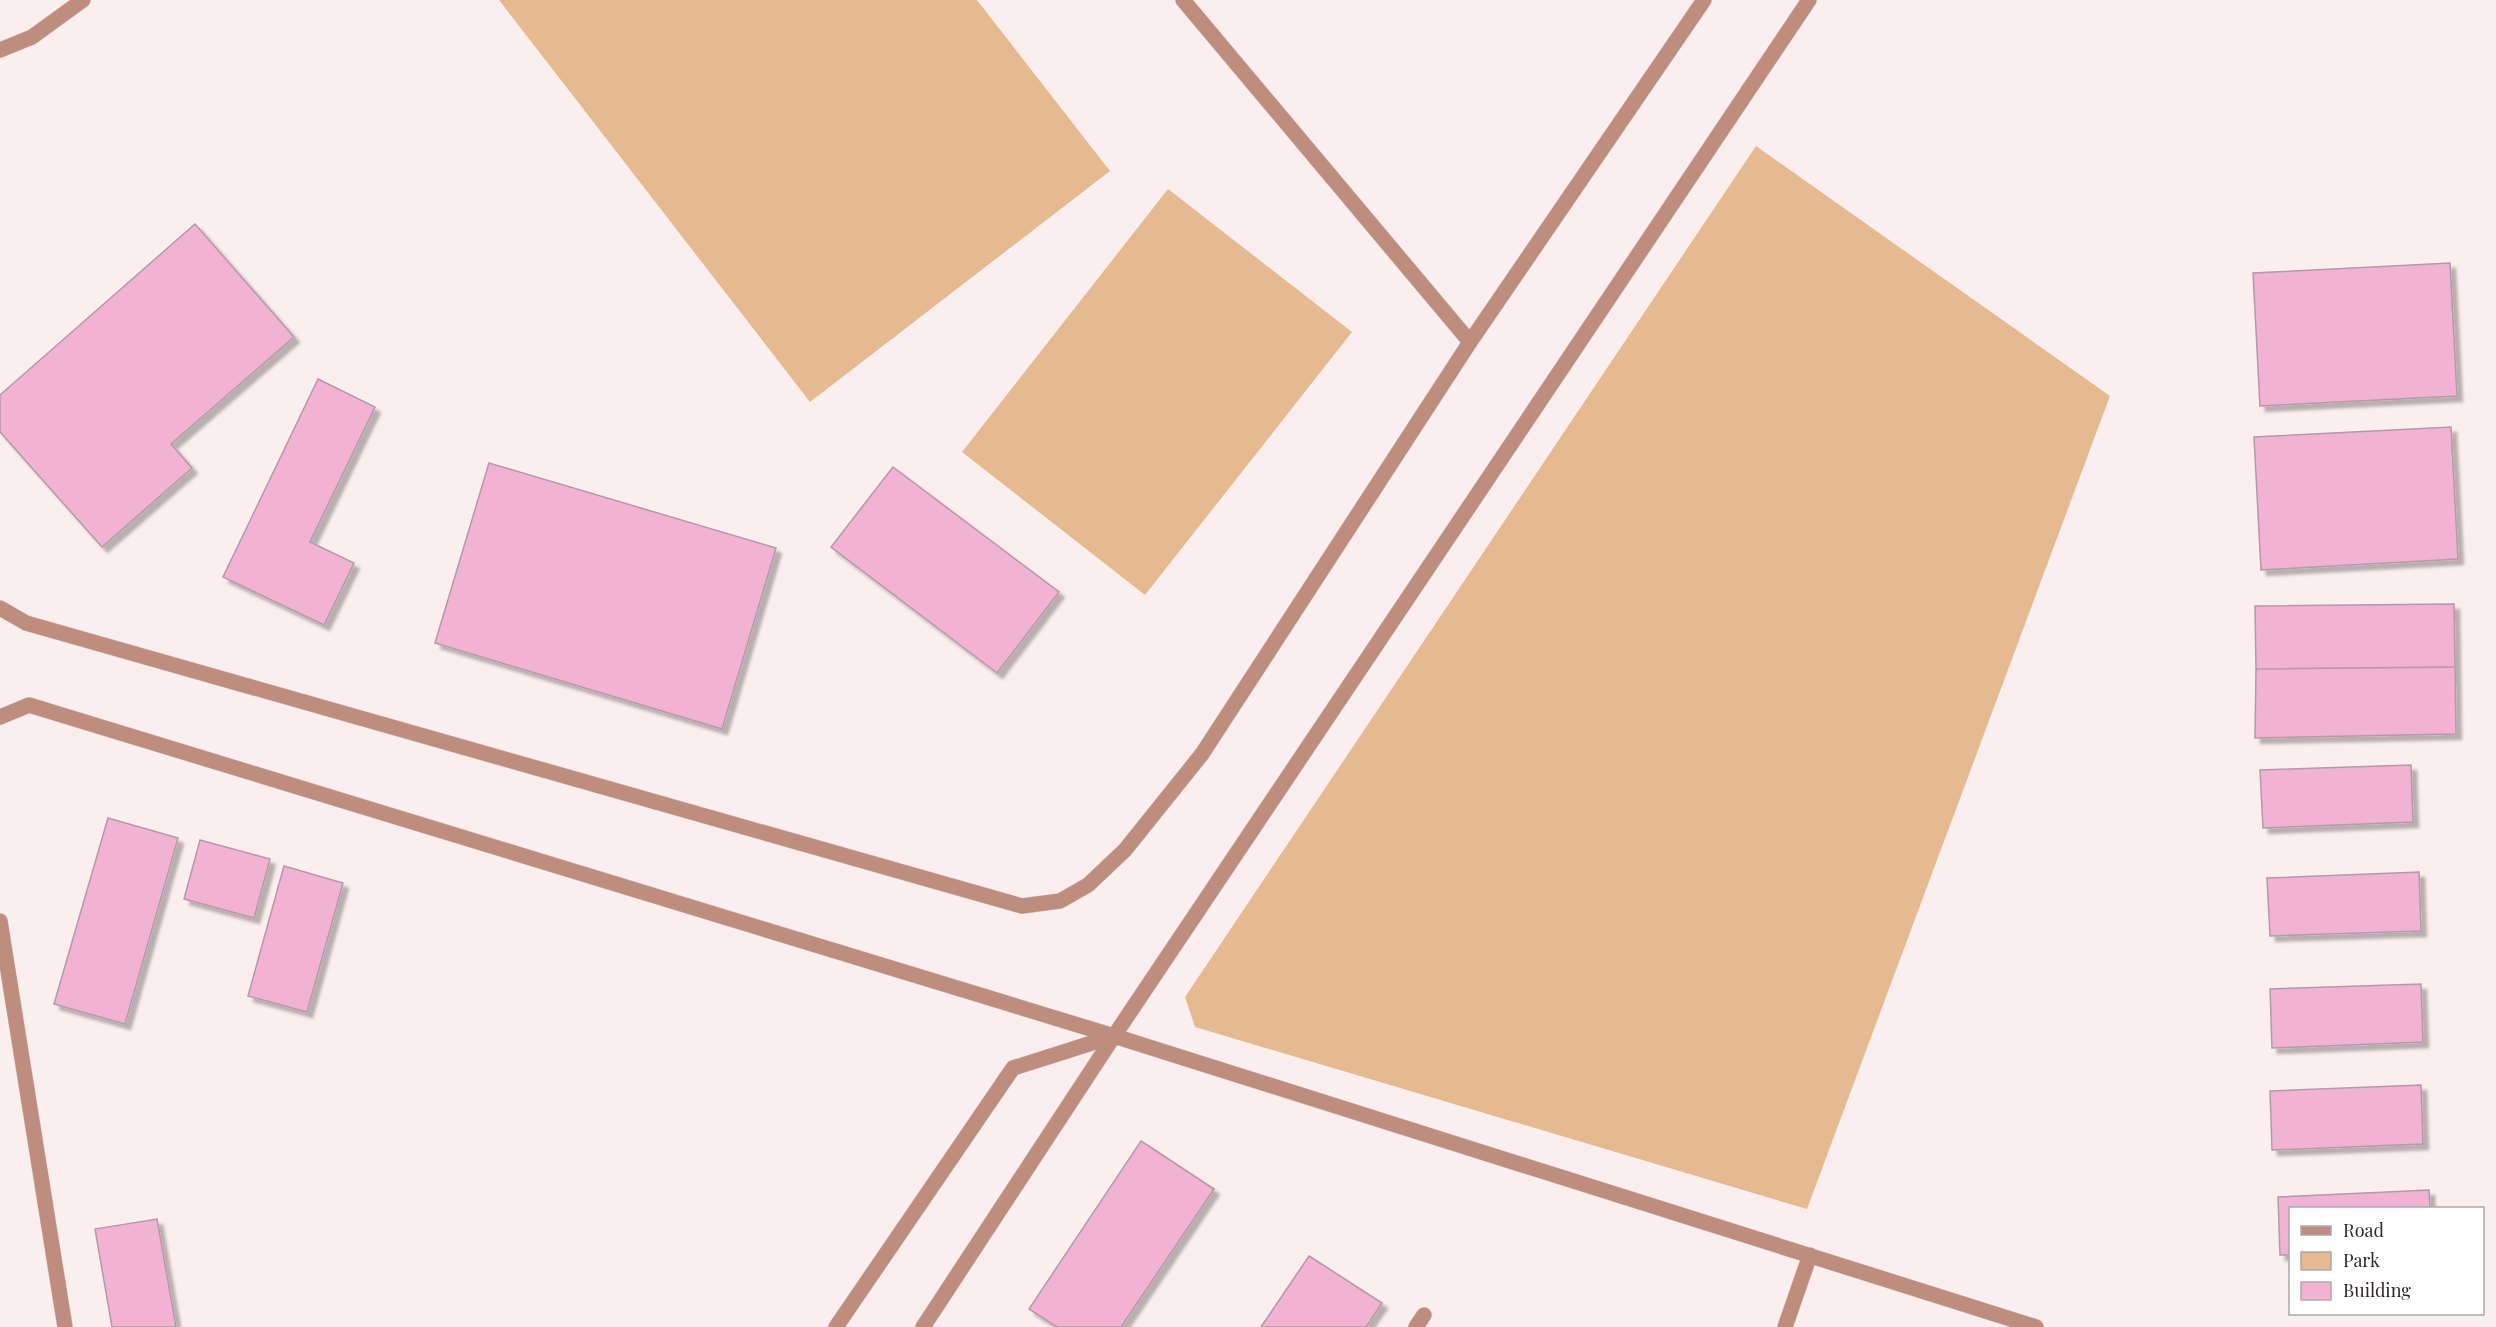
<svg xmlns="http://www.w3.org/2000/svg" width="2496" height="1327" viewBox="0 0 2496 1327" font-family="'Playfair Display',serif">
<style>
.green{fill:#e6ba90}
.building{fill:#f1b2d4;stroke:#b499a7;stroke-width:1.5;filter:url(#shadow)}
.lines{fill:none;stroke-linecap:round;stroke-linejoin:round}
.minor-casing{stroke:#d7cacb;stroke-width:16}
.minor{stroke:#bf8d7d;stroke-width:15}
</style>
<defs>
<filter id="shadow"><feDropShadow dx="5.5" dy="5.5" stdDeviation="1.5" flood-color="#0004"/></filter>
</defs>
<rect width="100%" height="100%" fill="#fbeeef"/>
<path class="green" d="M499,0H977L1110,171L810,402Z
M1756,146L2110,396L1807,1209L1195,1027L1185,997Z
M1168,189L1352,332L1145,595L962,452Z"/>
<path class="building" d="M195,224L294,337L171,444L192,468L102,547L0,432V395Z
M2450,263L2457,396L2260,406L2253,273Z
M318,379L375,407L310,542L354,563L324,625L223,577Z
M2451,427L2458,559L2261,570L2254,437Z
M489,463L776,548L722,729L435,643Z
M893,467L1059,592L997,673L831,547Z
M2454,604L2455,667L2256,669L2255,606Z
M2455,667L2456,734L2255,738L2256,669Z
M2411,765L2413,822L2263,828L2260,770Z
M108,818L178,838L125,1024L54,1004Z
M200,840L270,859L254,918L184,899Z
M284,866L343,883L307,1012L248,996Z
M2419,872L2421,931L2270,936L2267,878Z
M2421,984L2423,1042L2272,1048L2270,989Z
M2421,1085L2423,1144L2272,1150L2270,1091Z
M1141,1141L1214,1189L1121,1327H1057L1029,1309Z
M2429,1190L2430,1208H2290V1255H2280L2278,1197Z
M157,1219L176,1327H112L95,1229Z
M1309,1256L1382,1303L1366,1327H1261Z"/>
<g class="lines">
<g class="minor-casing">
<path id="minor" d="M1183,0L1470,342
M0,50L32,37L83,0
M0,608L26,623L1022,906L1060,901L1088,885L1125,850L1202,754L1470,342L1704,0
M0,717L29,705L1114,1036L2036,1327
M0,921L65,1327
M836,1327L1013,1068L1114,1036
M923,1327L1114,1036L1809,0
M1416,1327L1424,1315
M1785,1327L1810,1255"/>
</g>
<use href="#minor" class="minor"/>
</g>
<rect x="2289" y="1207" width="195" height="108" fill="#ffffff" stroke="#ada9a9" stroke-width="1.5"/>
<rect x="2301" y="1226" width="30" height="9" fill="#bf8d7d" stroke="#ada9a9" stroke-width="1.5"/>
<text x="2343" y="1237" font-size="18" fill="#332728">Road</text>
<rect x="2301" y="1252" width="30" height="18" fill="#e6ba90" stroke="#ada9a9" stroke-width="1.5"/>
<text x="2343" y="1267" font-size="18" fill="#332728">Park</text>
<rect x="2301" y="1282" width="30" height="18" fill="#f1b2d4" stroke="#ada9a9" stroke-width="1.5"/>
<text x="2343" y="1297" font-size="18" fill="#332728">Building</text>
</svg>
